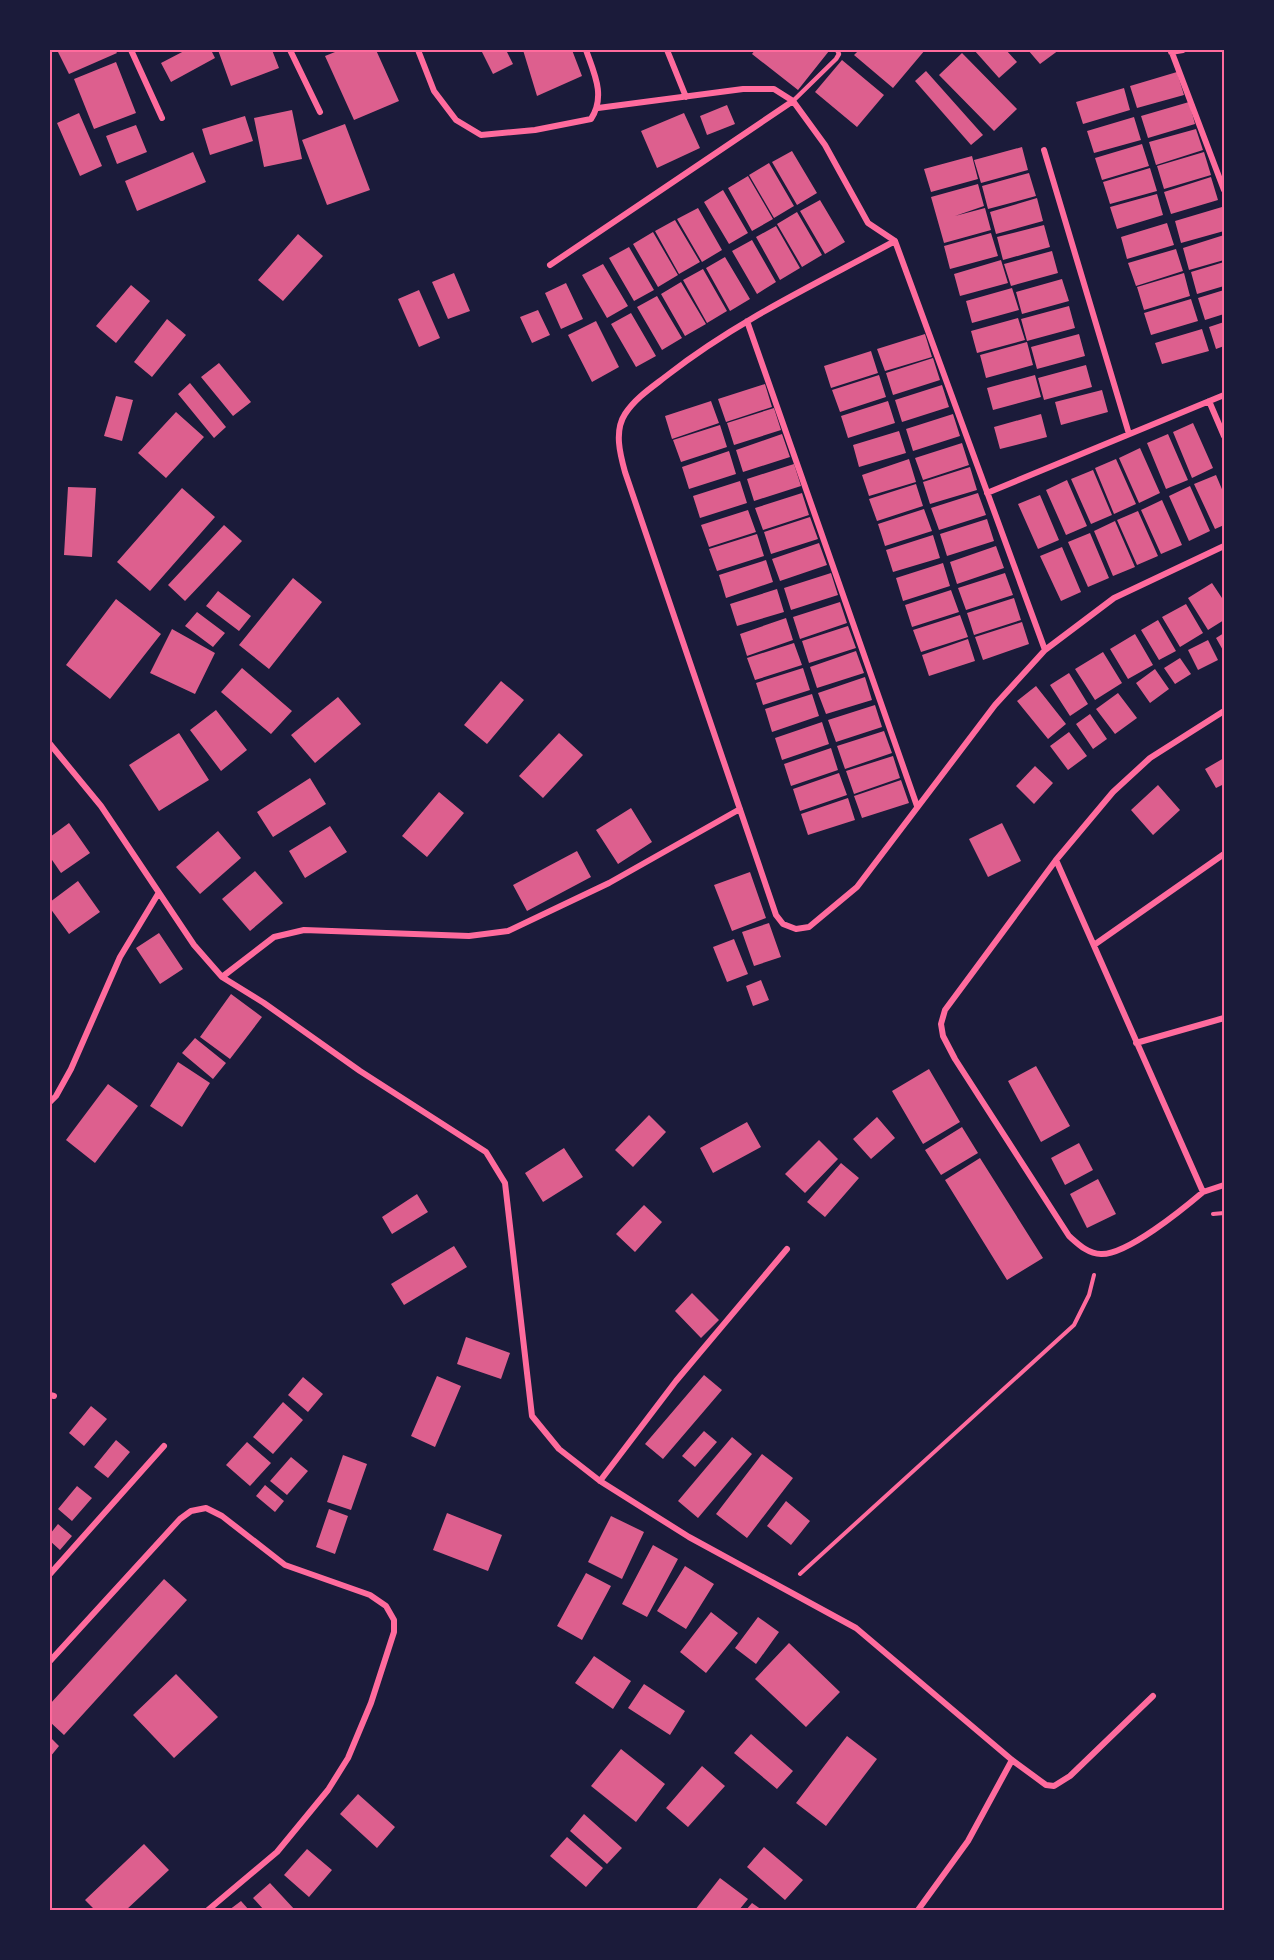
<svg xmlns="http://www.w3.org/2000/svg" width="1274" height="1960" viewBox="0 0 1274 1960" font-family="Commissioner,sans-serif">
<style>
.building{fill:#dd5f8e}
.lines{fill:none;stroke-linecap:round;stroke-linejoin:round}
.path{stroke:#ff6b9d;stroke-width:4}
.service{stroke:#ff6b9d;stroke-width:4.5}
.minor{stroke:#ff6b9d;stroke-width:6}
.neatline{fill:none;stroke:#ff6b9d;stroke-width:2}
</style>
<rect width="100%" height="100%" fill="#1b1b3a"/>
<path class="building" d="M57,50H115L117,53L69,74Z
M186,50H211L215,58L171,82L161,63Z
M218,50H272L279,68L231,86Z
M340,50H376L399,101L354,120L325,56Z
M481,50H506L513,64L493,74Z
M523,50H572L582,76L537,96Z
M755,50H827L829,51L798,90L752,54Z
M859,50H925L893,88L854,55Z
M974,50H1006L1017,62L999,78Z
M1028,50H1059L1040,64Z
M962,53L1017,109L994,131L939,75Z
M842,60L884,95L857,127L815,92Z
M116,62L136,113L94,129L74,79Z
M926,71L983,135L971,145L915,81Z
M1177,72L1184,95L1137,108L1130,86Z
M1124,88L1130,110L1083,124L1076,102Z
M1189,102L1195,124L1148,138L1141,116Z
M727,105L735,124L707,135L700,116Z
M292,110L302,159L264,167L254,118Z
M79,113L102,166L80,176L57,123Z
M684,113L700,148L657,168L641,131Z
M245,116L253,141L210,155L202,129Z
M1134,117L1141,140L1094,153L1087,131Z
M345,124L370,190L327,205L302,140Z
M136,125L147,152L117,164L106,136Z
M1196,129L1203,150L1156,165L1149,142Z
M1142,144L1149,166L1102,180L1095,158Z
M1022,147L1028,170L981,183L974,160Z
M792,151L817,193L797,205L772,162Z
M193,152L206,182L137,211L125,181Z
M1204,152L1211,175L1164,189L1157,166Z
M972,156L978,179L931,192L924,169Z
M769,163L794,206L774,218L749,175Z
M1150,168L1157,191L1110,204L1103,182Z
M1029,173L1036,196L988,209L982,186Z
M748,176L773,219L752,231L728,188Z
M1211,177L1218,200L1171,214L1164,192Z
M978,184L984,206L955,216L985,208L991,230L944,243L931,197Z
M723,190L748,233L729,244L704,202Z
M1157,194L1163,215L1117,229L1110,207Z
M1037,198L1043,221L996,234L990,212Z
M820,200L845,242L825,254L800,211Z
M1222,207L1224,217V231L1181,243L1175,221Z
M698,208L722,250L702,262L677,219Z
M797,212L822,255L802,267L777,224Z
M675,220L700,262L679,274L655,231Z
M1167,223L1174,245L1127,259L1121,237Z
M1044,225L1050,247L1003,260L997,237Z
M776,226L800,268L780,280L756,237Z
M653,232L678,275L658,287L633,244Z
M991,233L998,256L950,269L944,246Z
M298,234L323,256L283,301L258,280Z
M1224,235V260L1189,270L1183,248Z
M752,240L776,282L757,294L732,251Z
M629,247L654,290L634,301L609,258Z
M1176,249L1183,271L1136,286L1128,263Z
M1052,251L1058,273L1011,286L1004,264Z
M725,257L750,299L730,311L706,268Z
M1001,260L1008,283L960,296L954,274Z
M1224,262V286L1197,294L1191,272Z
M603,264L628,306L607,318L582,275Z
M703,269L727,311L707,323L683,280Z
M454,273L470,311L448,319L432,282Z
M1184,273L1190,296L1144,310L1137,287Z
M1062,279L1069,301L1022,314L1016,292Z
M681,282L706,324L685,336L661,294Z
M566,283L583,319L561,329L545,293Z
M131,285L150,301L116,343L96,326Z
M1012,288L1019,310L972,323L966,301Z
M419,290L440,338L419,347L398,299Z
M1224,290V314L1205,320L1198,298Z
M657,296L682,338L662,350L637,307Z
M1191,299L1198,321L1151,335L1144,313Z
M1069,306L1075,328L1027,341L1021,319Z
M538,310L550,335L532,343L520,317Z
M631,313L656,356L636,367L611,324Z
M1018,318L1025,340L977,353L971,331Z
M167,319L186,335L152,377L134,362Z
M596,321L619,367L592,382L568,335Z
M1224,322V346L1216,349L1209,327Z
M1202,329L1209,351L1162,364L1155,343Z
M925,334L932,357L885,371L877,349Z
M1079,334L1085,356L1037,369L1031,347Z
M1027,342L1033,365L986,378L980,355Z
M871,351L878,373L831,388L824,366Z
M933,358L940,380L893,395L886,373Z
M219,363L251,402L233,416L201,377Z
M1086,365L1092,387L1044,400L1038,378Z
M879,375L886,397L840,412L832,390Z
M1035,375L1041,397L993,410L987,388Z
M190,383L226,427L214,438L178,394Z
M765,384L772,407L726,422L718,399Z
M942,385L949,407L902,422L895,400Z
M1102,390L1108,412L1061,425L1055,402Z
M116,396L133,400L122,441L104,436Z
M711,401L719,423L672,439L665,416Z
M888,401L895,423L848,438L841,416Z
M774,408L781,430L734,445L727,423Z
M176,412L204,437L166,478L138,453Z
M953,414L960,436L913,451L906,429Z
M1041,414L1047,437L1000,449L994,427Z
M1193,423L1213,468L1192,478L1173,432Z
M720,425L727,447L681,462L673,440Z
M899,431L906,453L859,467L853,445Z
M782,434L790,457L743,472L736,450Z
M1168,434L1188,480L1166,489L1147,443Z
M962,443L969,465L923,480L915,458Z
M1140,448L1160,493L1139,503L1119,458Z
M729,451L736,474L689,489L682,467Z
M909,459L916,482L869,496L862,475Z
M1116,459L1136,504L1114,514L1095,468Z
M794,464L801,486L754,501L747,479Z
M970,467L977,490L930,504L923,482Z
M1093,470L1112,515L1091,524L1071,479Z
M1216,475L1224,494V525L1215,529L1194,484Z
M1067,480L1087,526L1066,535L1046,490Z
M740,481L747,503L700,518L693,496Z
M916,484L923,506L877,521L869,499Z
M1190,486L1210,531L1189,541L1169,496Z
M68,487L96,488L92,557L64,555Z
M182,488L215,517L150,591L117,562Z
M802,493L809,515L763,530L755,508Z
M978,493L986,515L939,530L931,508Z
M1040,495L1059,540L1038,549L1018,504Z
M1162,500L1182,545L1161,554L1141,510Z
M924,509L932,531L885,546L878,524Z
M748,510L756,532L709,547L701,525Z
M1138,511L1158,556L1137,565L1117,520Z
M810,517L818,539L771,554L764,532Z
M987,519L994,541L947,556L940,534Z
M1115,521L1135,567L1113,576L1094,531Z
M224,525L242,541L185,601L168,585Z
M1090,533L1109,578L1088,587L1068,542Z
M757,534L764,556L717,571L709,549Z
M933,535L940,558L893,572L886,550Z
M819,543L827,565L780,581L772,559Z
M996,546L1004,568L957,584L950,562Z
M1062,547L1081,592L1061,601L1040,556Z
M766,560L773,582L726,598L719,575Z
M943,563L950,586L903,601L896,578Z
M831,573L838,595L791,610L784,588Z
M1005,573L1013,595L966,610L958,588Z
M293,578L322,602L269,669L239,645Z
M1212,583L1224,601V620L1208,630L1188,598Z
M777,589L784,612L737,626L730,604Z
M951,590L959,612L912,627L905,605Z
M218,591L251,616L239,631L206,606Z
M1014,598L1021,620L974,635L967,613Z
M116,599L161,634L110,699L66,665Z
M840,602L847,623L800,639L793,617Z
M1186,604L1203,633L1180,647L1162,617Z
M197,612L225,633L213,647L185,626Z
M960,615L968,637L921,652L913,630Z
M786,618L793,640L747,656L740,634Z
M1158,620L1176,651L1159,660L1141,630Z
M1022,622L1029,644L983,660L975,637Z
M848,626L856,648L809,663L802,641Z
M172,629L215,653L195,694L150,673Z
M1224,633V652L1216,638Z
M1135,634L1153,665L1128,679L1110,649Z
M968,639L975,661L929,676L922,655Z
M1208,640L1218,660L1198,670L1188,650Z
M794,643L802,665L755,680L747,658Z
M856,651L864,673L817,688L810,667Z
M1103,652L1122,683L1095,700L1075,669Z
M1180,658L1191,674L1175,684L1164,668Z
M242,668L292,711L271,734L221,692Z
M803,668L810,690L763,705L756,683Z
M1155,669L1169,689L1150,703L1136,683Z
M1069,673L1088,704L1070,716L1050,685Z
M865,677L872,700L826,714L818,693Z
M501,681L524,700L487,744L464,725Z
M1036,686L1066,724L1048,739L1017,701Z
M1118,693L1137,718L1115,734L1096,709Z
M812,694L819,716L772,732L765,709Z
M338,697L361,724L315,763L291,735Z
M875,705L882,727L836,742L828,720Z
M216,710L247,750L221,771L190,730Z
M1090,714L1107,739L1093,749L1076,724Z
M822,722L829,744L782,760L775,738Z
M884,731L892,753L845,769L837,746Z
M1069,732L1087,756L1068,770L1050,746Z
M179,733L209,780L159,811L129,765Z
M559,733L583,755L543,798L519,776Z
M831,748L838,770L791,786L784,764Z
M893,756L900,778L854,794L846,771Z
M1224,758V784L1216,788L1205,769Z
M1035,766L1053,783L1034,804L1016,786Z
M839,773L847,795L800,811L793,789Z
M310,778L326,804L273,837L257,812Z
M901,780L909,803L862,818L854,796Z
M1158,785L1180,810L1153,835L1131,810Z
M439,792L464,813L427,857L402,836Z
M848,798L855,820L808,835L801,814Z
M631,808L652,842L618,864L596,830Z
M69,823L90,853L61,873L50,857V837Z
M1002,823L1021,861L988,877L969,839Z
M330,826L347,852L305,878L289,851Z
M218,831L241,858L200,894L176,867Z
M577,851L591,877L527,911L513,885Z
M255,871L283,903L250,931L222,899Z
M750,872L766,918L732,931L714,885Z
M78,881L100,912L69,934L50,908V902Z
M769,923L781,957L754,966L742,932Z
M159,933L183,969L160,984L136,948Z
M734,939L748,974L727,982L713,947Z
M761,980L769,1000L753,1006L746,986Z
M231,994L262,1017L230,1059L200,1037Z
M195,1038L226,1063L213,1079L182,1053Z
M178,1062L210,1083L182,1127L150,1106Z
M1036,1066L1070,1126L1041,1142L1008,1081Z
M929,1069L960,1122L923,1144L892,1091Z
M108,1084L138,1106L95,1163L66,1140Z
M649,1115L666,1132L633,1167L615,1150Z
M877,1117L895,1138L871,1159L853,1139Z
M747,1122L761,1147L713,1173L700,1148Z
M962,1127L978,1153L941,1175L925,1150Z
M819,1140L838,1159L805,1193L785,1174Z
M1079,1143L1093,1170L1065,1185L1051,1158Z
M564,1148L583,1177L543,1202L525,1173Z
M980,1158L1043,1258L1007,1280L945,1180Z
M841,1163L859,1178L825,1217L807,1202Z
M1098,1179L1116,1214L1087,1228L1070,1194Z
M417,1194L428,1212L392,1234L382,1217Z
M644,1205L662,1222L635,1252L616,1234Z
M454,1246L467,1267L404,1305L391,1284Z
M692,1293L719,1320L701,1338L675,1311Z
M466,1337L510,1353L501,1379L457,1364Z
M704,1375L722,1390L663,1459L645,1444Z
M437,1376L461,1386L435,1447L411,1436Z
M303,1377L323,1394L308,1412L288,1395Z
M283,1402L303,1420L273,1454L253,1437Z
M91,1406L107,1419L84,1446L69,1433Z
M704,1431L717,1442L695,1467L682,1456Z
M732,1437L752,1454L698,1518L678,1501Z
M116,1440L130,1452L108,1478L94,1467Z
M247,1442L271,1463L250,1486L226,1465Z
M762,1454L793,1478L747,1538L716,1514Z
M343,1455L367,1464L351,1510L327,1502Z
M291,1457L308,1471L287,1495L270,1481Z
M265,1485L284,1501L275,1512L256,1496Z
M77,1486L92,1498L72,1521L58,1509Z
M786,1501L810,1521L791,1545L767,1526Z
M329,1509L348,1516L335,1554L316,1547Z
M447,1513L502,1535L488,1571L433,1550Z
M611,1516L644,1532L622,1579L588,1562Z
M58,1524L72,1536L60,1550L50,1541V1534Z
M653,1545L678,1559L647,1617L622,1604Z
M685,1566L714,1584L686,1629L657,1611Z
M586,1573L611,1586L582,1640L557,1626Z
M164,1579L187,1600L64,1735L50,1722V1704Z
M711,1612L738,1633L706,1673L680,1652Z
M758,1617L779,1632L756,1664L735,1648Z
M789,1643L840,1692L806,1727L755,1679Z
M594,1656L631,1681L613,1709L575,1683Z
M176,1674L218,1717L174,1758L133,1715Z
M644,1684L685,1711L670,1735L628,1708Z
M751,1734L793,1771L777,1789L734,1753Z
M847,1736L877,1759L826,1826L796,1803Z
M50,1737L59,1746L50,1757Z
M621,1749L665,1784L636,1822L591,1786Z
M702,1766L725,1786L688,1827L666,1808Z
M358,1794L395,1827L377,1848L340,1814Z
M584,1814L622,1848L607,1864L570,1831Z
M567,1837L603,1868L586,1887L550,1856Z
M144,1844L169,1870L126,1910H95L85,1900Z
M764,1847L803,1880L785,1900L747,1867Z
M307,1849L332,1870L309,1897L284,1875Z
M720,1878L748,1899L739,1910H695Z
M270,1883L295,1910H264L253,1898Z
M241,1901L249,1910H229Z
M752,1903L762,1910H746Z"/>
<g class="lines">
<path class="path" d="M1213,1214L1224,1213
M800,1574L1074,1325L1089,1295L1094,1275"/>
<path class="service" d="M793,101L836,59L839,54L837,50"/>
<path class="minor" d="M131,50L162,118
M290,50L320,112
M418,50L434,91L456,120L481,135L535,130L591,119C606,96 594,73 586,50
M667,50L686,97
M1171,50L1224,190
M1171,52L1183,50
M598,108L743,89H774L793,101L825,145L868,223L895,241L1045,650
M1044,150L1129,434
M895,241C818,283 738,320 669,374C654,386 636,397 625,414C614,431 620,454 625,472L776,915L783,924L796,929L809,927L857,887L995,705L1045,650L1114,598L1224,546
M550,265L793,101
M747,321L917,806
M1209,401L1224,436
M987,493L1224,395
M50,744L101,806L194,945L222,977L264,1003L360,1071L486,1152L505,1183L532,1416L559,1449L600,1481L689,1537L856,1628L1012,1760L1046,1785L1054,1786L1070,1776L1153,1696
M1056,860L1203,1192L1224,1185
M1094,945L1224,854
M222,977L274,937L304,930L469,936L508,931L609,883L740,809
M1136,1043L1224,1018
M50,1102L56,1096L71,1069L120,957L158,894
M1203,1192C1183,1209 1127,1255 1101,1254C1088,1254 1078,1244 1069,1236L955,1059L943,1036L941,1024L945,1010L1056,860L1113,792L1150,758L1224,711
M50,1395L54,1396
M600,1481L676,1381L787,1249
M50,1574L164,1446
M50,1661L180,1519L191,1511L206,1508L222,1516L285,1565L370,1595L386,1606L394,1620V1632L371,1703L348,1758L328,1790L277,1852L208,1910
M918,1910L968,1841L1012,1760"/>
</g>
<rect width="1274" height="1960" fill="none" stroke="#1b1b3a" stroke-width="102"/>
<rect x="51" y="51" width="1172" height="1858" class="neatline"/>
</svg>
